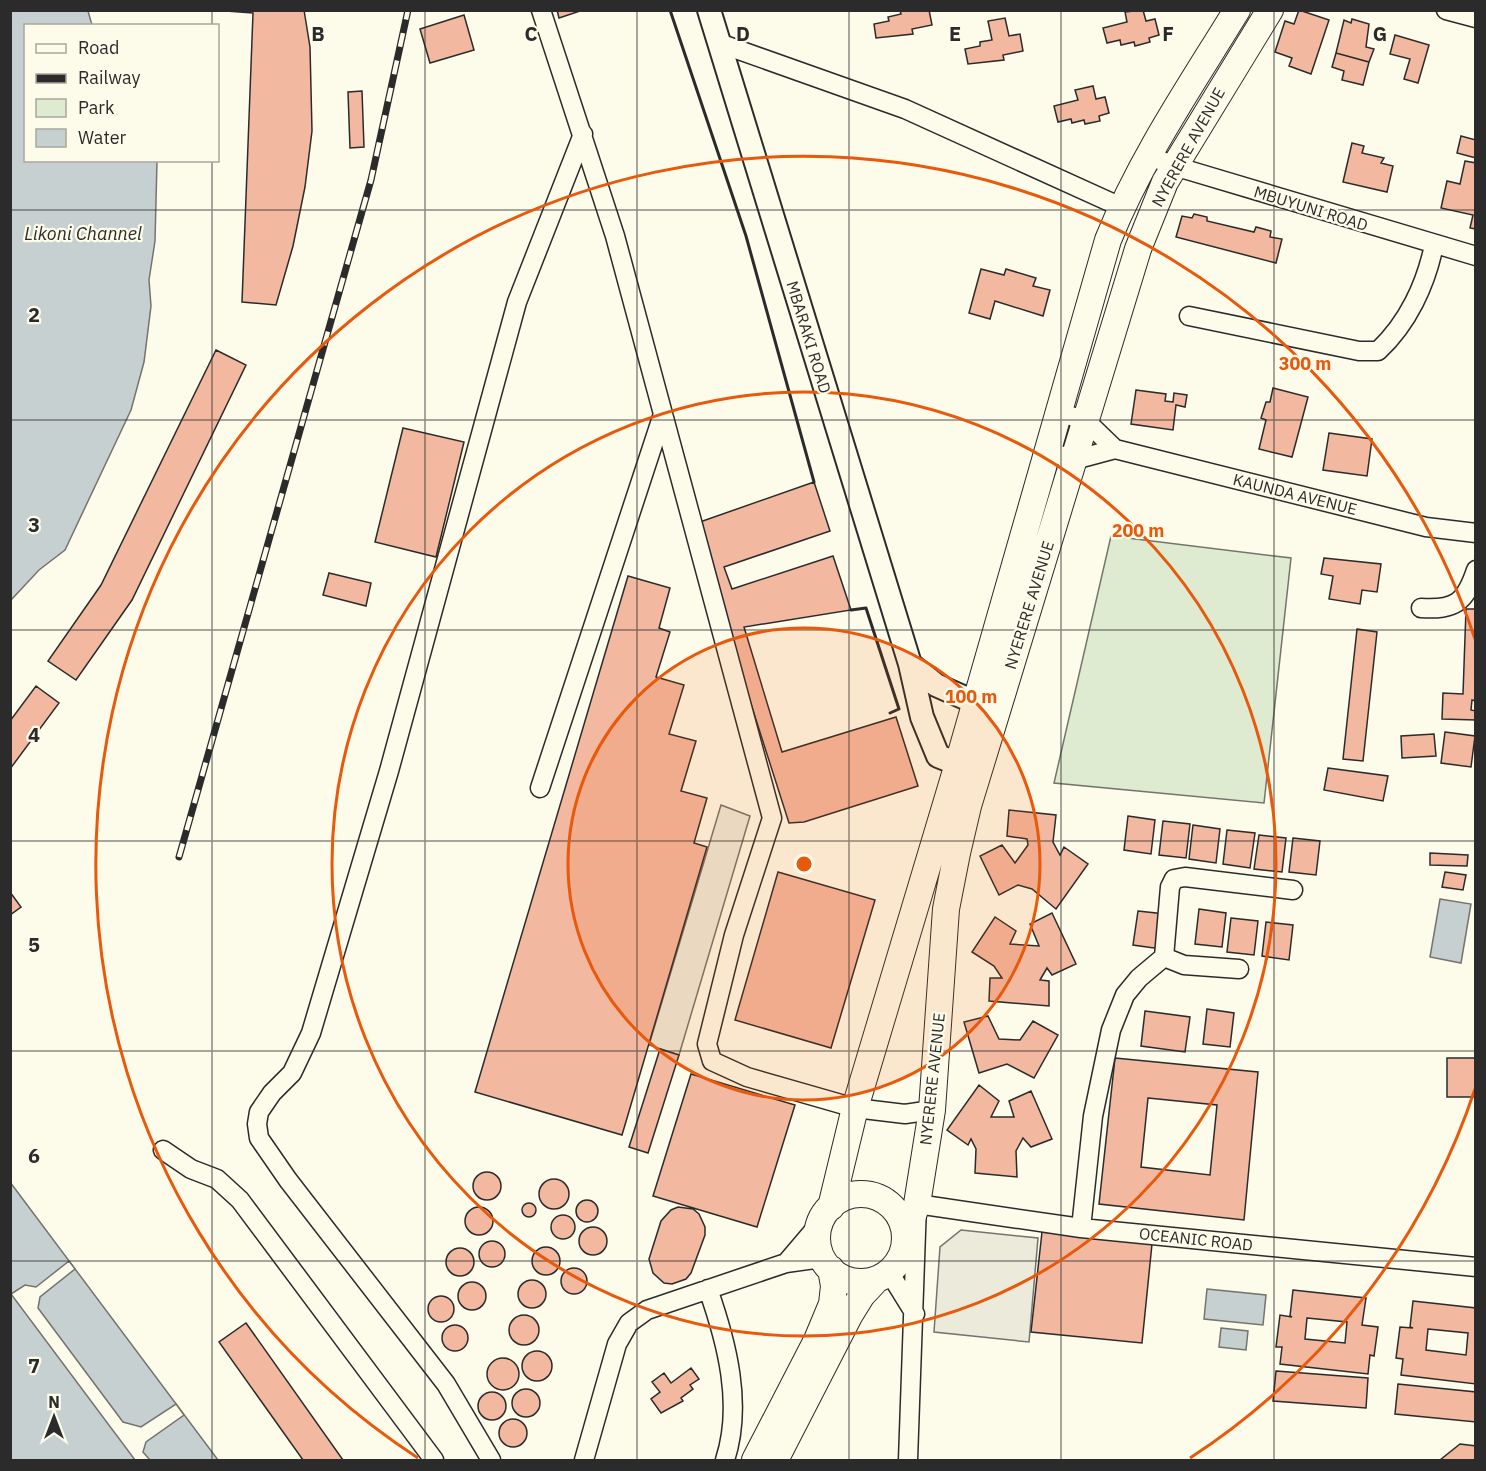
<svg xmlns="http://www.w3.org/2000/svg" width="1486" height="1471" viewBox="0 0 1486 1471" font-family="'IBM Plex Sans',sans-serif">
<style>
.green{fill:#deebd1;stroke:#74746e;stroke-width:1.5}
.parking{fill:#eceadb;stroke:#74746e;stroke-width:1.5}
.water{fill:#c7d0d0;stroke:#74746e;stroke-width:1.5}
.pier{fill:#fdfbea;stroke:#74746e;stroke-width:1.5}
.building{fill:#f2b8a0;stroke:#2b2b2b;stroke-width:1.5;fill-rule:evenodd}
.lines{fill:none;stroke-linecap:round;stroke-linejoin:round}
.minor-casing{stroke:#2b2b2b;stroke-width:21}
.major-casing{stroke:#2b2b2b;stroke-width:26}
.highway-casing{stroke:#2b2b2b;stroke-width:28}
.minor{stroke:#fdfbea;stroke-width:18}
.major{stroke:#fdfbea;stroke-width:22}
.highway{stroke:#fdfbea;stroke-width:26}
.rail-casing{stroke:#2b2b2b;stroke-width:7}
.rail{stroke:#fdfbea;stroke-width:4.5;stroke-dasharray:14;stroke-linecap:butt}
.wall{stroke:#2b2b2b;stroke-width:3}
.grid{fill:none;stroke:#2b2b2b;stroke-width:1.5;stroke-opacity:0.55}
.ring{fill:none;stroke:#e8590c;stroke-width:3}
.labels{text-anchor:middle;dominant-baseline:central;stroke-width:4.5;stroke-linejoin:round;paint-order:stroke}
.street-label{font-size:16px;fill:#2b2b2b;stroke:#fdfbea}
.water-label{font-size:18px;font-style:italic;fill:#2b2b2b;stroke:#fdfbea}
.grid-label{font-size:20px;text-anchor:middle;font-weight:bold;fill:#2b2b2b;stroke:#fdfbea;stroke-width:4.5;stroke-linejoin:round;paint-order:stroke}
.centre{fill:#e8590c;stroke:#fdfbea;stroke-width:3}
.ring-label{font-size:18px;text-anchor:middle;font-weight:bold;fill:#e8590c;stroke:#fdfbea;stroke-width:4.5;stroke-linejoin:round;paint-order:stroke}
</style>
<rect width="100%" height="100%" fill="#fdfbea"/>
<path class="green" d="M1111,536L1291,558L1264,803L1054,783Z"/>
<path class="parking" d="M721,805L750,816L679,1055L649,1045Z
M961,1230L1038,1238L1029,1342L934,1332L940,1247Z"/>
<path class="water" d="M11,10L88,11L92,25L26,26V160L157,161L155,241L149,280L151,306L144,362L131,410L65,550L39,570L11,600Z
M1440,899L1471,904L1461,963L1430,957Z
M10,1182L218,1460H11Z
M1207,1289L1266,1295L1263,1325L1204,1319Z
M1221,1328L1248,1331L1246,1350L1219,1347Z"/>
<path class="pier" d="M69,1261L75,1269L40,1297L38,1308L123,1422L141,1427L176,1404L184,1415L146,1442L143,1452L150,1460H135L11,1294L25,1285L36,1287Z"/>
<path class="building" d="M304,10L310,47L312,131L305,187L293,246L276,305L242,302L253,13L212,10Z
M557,10H583L559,18Z
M900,10H929L932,25L912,29L913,34L876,38L874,24L889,21L888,17L901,14Z
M1143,10L1146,21L1155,19L1159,35L1149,38L1150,42L1135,46L1134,42L1121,45L1120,40L1107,43L1103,28L1127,22L1125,12Z
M1299,10L1329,20L1311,74L1289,66L1292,58L1275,52L1285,21L1294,24Z
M464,15L474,50L430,63L420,29Z
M1005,18L1009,36L1020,34L1023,51L1003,55L1004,60L968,64L965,49L980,46V42L992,40L988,21Z
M1352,19L1369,24L1366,47L1374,49L1369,62L1336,53L1344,20L1351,23Z
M1395,35L1429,45L1418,83L1404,79L1410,59L1390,54Z
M1336,53L1369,62L1363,85L1342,80L1344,71L1332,67Z
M1093,86L1096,99L1105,97L1109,113L1099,116L1100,121L1085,124L1084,120L1072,123L1071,119L1058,122L1054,106L1078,100L1075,90Z
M362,91L364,147L350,148L348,92Z
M1461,136L1476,140V158L1457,153Z
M1352,143L1364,146L1362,153L1384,158L1381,163L1393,166L1387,192L1343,182Z
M1465,161L1476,163V229L1470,228L1473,215L1441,208L1447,181L1460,184Z
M1194,214L1207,217V221L1254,232L1256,227L1271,231L1270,237L1282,239L1276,263L1176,237L1182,216L1192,218Z
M981,269L1004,275L1006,269L1036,278L1033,286L1050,290L1043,316L995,301L990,319L969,313Z
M216,350L246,365L132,600L76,680L48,661L101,585Z
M1273,388L1308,397L1292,457L1259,449L1266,420L1261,418L1266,402H1270Z
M1136,390L1166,394L1165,401L1173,402L1174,393L1187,395L1185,407L1176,405L1173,430L1131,424Z
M403,428L464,442L436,557L375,542Z
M1329,433L1372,439L1367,476L1323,470Z
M814,482L830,531L724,567L732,589L833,556L851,610L744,627L782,752L896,717L918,786L804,822L789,823L728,632L697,523Z
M1324,558L1381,564L1377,592L1362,590L1360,604L1329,599L1333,576L1321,574Z
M329,573L371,583L366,606L323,595Z
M628,576L670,588L659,628L670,632L656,677L684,685L669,734L696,741L681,791L707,798L694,843L707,847L622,1135L475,1092Z
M1466,609H1476V701L1472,700L1471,710L1476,711V720L1442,719L1443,693L1463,694Z
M1357,629L1377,632L1363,761L1343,759Z
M36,686L59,703L10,769V721Z
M1445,732L1475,736L1471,767L1441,763Z
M1434,734L1436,756L1402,758L1401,736Z
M1328,768L1388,776L1383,801L1324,790Z
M1009,810L1056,815L1053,842L1060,855L1064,847L1088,864L1056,909L1032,889L1018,885L999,895L980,856L1002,845L1015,863L1028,845L1027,839L1007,836Z
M1128,816L1155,820L1151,854L1124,850Z
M1163,821L1190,824L1186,858L1159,855Z
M1193,825L1220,829L1216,863L1189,859Z
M1227,830L1255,833L1250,868L1223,864Z
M1259,835L1286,838L1282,872L1254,869Z
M1293,838L1320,841L1316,875L1289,872Z
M1430,853L1468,855L1467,866L1430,865Z
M778,872L875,900L831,1048L735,1020Z
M1445,872L1466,875L1463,890L1442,887Z
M10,892L21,907L10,915Z
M1199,909L1226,913L1222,947L1195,944Z
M1138,911L1165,914L1161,949L1133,945Z
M1052,913L1076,964L1052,975L1047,968L1040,980L1049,981V1006L989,1001L990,978H1002L994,966L972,952L995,917L1016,931L1010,944L1039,946L1030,924Z
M1231,918L1258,921L1254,955L1227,952Z
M1266,922L1293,925L1289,960L1262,956Z
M1207,1009L1234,1013L1230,1047L1203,1044Z
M1145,1011L1190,1017L1185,1052L1141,1046Z
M988,1016L999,1039L1020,1040L1033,1021L1058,1035L1034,1078L1007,1064L979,1073L964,1022Z
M660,1049L679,1055L648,1153L629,1147Z
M1115,1058L1258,1072L1244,1220L1099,1204ZM1148,1098L1217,1105L1210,1175L1141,1167Z
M1447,1058H1476V1097H1447Z
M691,1074L795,1105L757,1227L653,1196Z
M979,1085L999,1101L991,1117H1014L1009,1101L1031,1091L1052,1139L1031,1147L1023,1138L1016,1151L1017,1177L975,1173L976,1149L971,1139L968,1145L947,1130Z
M473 1186a14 14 0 1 1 28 0a14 14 0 1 1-28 0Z
M539 1194a15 15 0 1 1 30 0a15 15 0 1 1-30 0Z
M576 1211a11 11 0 1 1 22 0a11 11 0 1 1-22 0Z
M522 1210a7 7 0 1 1 14 0a7 7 0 1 1-14 0Z
M465 1221a14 14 0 1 1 28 0a14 14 0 1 1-28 0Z
M678,1207L693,1209L699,1214L705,1227V1235L691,1273L686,1279L672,1284L664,1283L653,1273L649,1259L661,1221L671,1210Z
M551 1227a12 12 0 1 1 24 0a12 12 0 1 1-24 0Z
M579 1241a14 14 0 1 1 28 0a14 14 0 1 1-28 0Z
M1042,1232L1152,1244L1142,1343L1031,1332Z
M479 1254a13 13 0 1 1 26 0a13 13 0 1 1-26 0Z
M532 1261a14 14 0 1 1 28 0a14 14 0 1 1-28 0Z
M446 1262a14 14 0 1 1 28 0a14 14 0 1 1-28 0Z
M561 1281a13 13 0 1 1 26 0a13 13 0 1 1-26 0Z
M518 1294a14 14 0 1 1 28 0a14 14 0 1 1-28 0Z
M458 1296a14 14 0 1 1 28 0a14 14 0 1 1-28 0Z
M1293,1290L1366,1298L1362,1325L1378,1327L1374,1356L1370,1355L1368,1374L1280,1364L1282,1347H1276L1280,1315L1292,1317L1290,1316ZM1307,1318L1347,1322L1345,1343L1305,1339Z
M428 1309a13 13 0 1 1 26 0a13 13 0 1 1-26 0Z
M1413,1301L1476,1308V1384L1401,1375L1403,1359L1396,1358L1400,1327L1413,1328L1410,1327ZM1428,1329L1468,1333L1466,1355L1426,1350Z
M509 1330a15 15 0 1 1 30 0a15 15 0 1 1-30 0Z
M246,1323L343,1460H303L219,1342Z
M442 1338a13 13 0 1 1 26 0a13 13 0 1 1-26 0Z
M522 1366a15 15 0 1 1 30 0a15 15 0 1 1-30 0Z
M487 1374a16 16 0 1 1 32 0a16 16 0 1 1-32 0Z
M691,1368L699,1379L690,1385L693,1389L681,1398L683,1401L661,1413L651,1399L660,1392L652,1382L664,1373L671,1383Z
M1276,1371L1368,1378L1366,1408L1273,1401Z
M1398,1384L1476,1392V1422L1395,1414Z
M512 1403a14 14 0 1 1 28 0a14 14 0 1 1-28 0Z
M478 1406a14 14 0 1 1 28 0a14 14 0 1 1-28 0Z
M499 1433a14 14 0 1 1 28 0a14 14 0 1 1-28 0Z
M1460,1444L1476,1446V1460H1440Z"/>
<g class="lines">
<g class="minor-casing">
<path id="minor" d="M541,10L615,236L772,818L734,935L707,1044L712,1061L747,1077L855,1108L905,1114L932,1110
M1446,10L1476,18
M719,43L905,109L1121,207
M1148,155L1174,166L1476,256
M1189,316L1359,351H1378C1408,323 1426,284 1434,245
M1059,412L1086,421L1115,449L1426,527L1476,533
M1048,451L1074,460L1115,449
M1421,608C1455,610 1465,603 1476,570
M540,788L663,414
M1164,957L1184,965L1239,969
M163,1150L191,1169L217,1179L240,1200L434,1460
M1081,1228L1093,1116L1111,1030L1125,995L1139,978L1164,957L1170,887L1174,879L1185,877L1293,890
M786,1263L820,1223
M889,1272L915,1314
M708,1289C727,1343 743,1405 725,1460
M491,1460L446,1384L288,1180L259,1138L257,1124L259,1112L272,1093L292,1073L311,1033L389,771L517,302L583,134
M584,1460L617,1344L629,1323L647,1310L786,1263L822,1258
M908,1460L917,1204L1081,1228L1476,1267"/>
</g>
<g class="major-casing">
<path id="major" d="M709,10L910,664L922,717L938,756L973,770
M910,664L936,685L992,710"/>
</g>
<g class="highway-casing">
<path id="highway" d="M817 1238a44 44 0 1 1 88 0a44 44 0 1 1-88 0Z
M831,1207L855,1108L958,764L1108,240C1141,158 1191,85 1237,10
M906,1235L917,1204L932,1110L946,909L957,853L968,806L1138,249L1165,182L1270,10
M755,1460L817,1340L832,1304L834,1286L831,1269
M775,1460L849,1316L862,1295L877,1279"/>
</g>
<use href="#minor" class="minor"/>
<use href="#major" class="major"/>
<use href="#highway" class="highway"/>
<g class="rail-casing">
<path id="rail" d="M179,857L371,180L408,10"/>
</g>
<use href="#rail" class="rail"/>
<path class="wall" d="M670,10L746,236L814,482
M851,610L866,608L899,709L890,713"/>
</g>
<path class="grid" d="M212,10V26M425,10V1460M637,10V1460M849,10V1460M1061,10V1460M1274,10V1460M212,160V1460M10,210H1476M10,420H1476M10,630H1476M10,841H1476M10,1051H1476M10,1261H1476"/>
<circle cx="804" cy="864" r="236" fill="#e8590c" fill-opacity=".12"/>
<g class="ring">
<circle cx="804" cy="864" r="236"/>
<circle cx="804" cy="864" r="472"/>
<path d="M1475 1089A708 708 0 0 1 1190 1458M418 1458A708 708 0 1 1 1475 639"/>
</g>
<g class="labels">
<g class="street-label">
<text transform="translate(1188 147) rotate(-61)">NYERERE AVENUE</text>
<text transform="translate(1311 208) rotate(17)">MBUYUNI ROAD</text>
<text transform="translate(809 337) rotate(73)">MBARAKI ROAD</text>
<text transform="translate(1295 494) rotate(14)">KAUNDA AVENUE</text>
<text transform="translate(1029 605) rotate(-73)">NYERERE AVENUE</text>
<text transform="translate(932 1079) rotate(-84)">NYERERE AVENUE</text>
<text transform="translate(1196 1239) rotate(6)">OCEANIC ROAD</text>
</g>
<g class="water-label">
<text x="83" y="233">Likoni Channel</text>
</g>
</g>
<g class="grid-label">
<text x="318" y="41">B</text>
<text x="531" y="41">C</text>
<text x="743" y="41">D</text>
<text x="955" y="41">E</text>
<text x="1168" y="41">F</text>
<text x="1380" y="41">G</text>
<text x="34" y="322">2</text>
<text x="34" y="532">3</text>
<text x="34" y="742">4</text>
<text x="34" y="952">5</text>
<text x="34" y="1163">6</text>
<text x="34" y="1373">7</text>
</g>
<circle cx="804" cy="864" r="9" class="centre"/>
<g class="ring-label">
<text x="1305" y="370">300 m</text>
<text x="1138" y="537">200 m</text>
<text x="971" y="703">100 m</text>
</g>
<rect width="1486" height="1471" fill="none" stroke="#2b2b2b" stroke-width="24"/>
<rect x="24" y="24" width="195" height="138" fill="#fdfbea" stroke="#a9a89e" stroke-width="1.5"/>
<rect x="36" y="44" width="30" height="9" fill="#fdfbea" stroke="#a9a89e" stroke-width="1.5"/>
<text x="78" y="54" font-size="18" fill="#2b2b2b">Road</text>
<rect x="36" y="74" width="30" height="9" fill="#2b2b2b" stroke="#a9a89e" stroke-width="1.5"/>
<text x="78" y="84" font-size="18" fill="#2b2b2b">Railway</text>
<rect x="36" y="99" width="30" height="18" fill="#deebd1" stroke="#a9a89e" stroke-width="1.5"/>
<text x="78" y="114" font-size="18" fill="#2b2b2b">Park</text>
<rect x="36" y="129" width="30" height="18" fill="#c7d0d0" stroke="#a9a89e" stroke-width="1.5"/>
<text x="78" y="144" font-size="18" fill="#2b2b2b">Water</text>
<g transform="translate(54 1417)" stroke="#fdfbea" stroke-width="4.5" paint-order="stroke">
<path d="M0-4.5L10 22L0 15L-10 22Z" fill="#2b2b2b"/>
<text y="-9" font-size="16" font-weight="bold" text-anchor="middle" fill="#2b2b2b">N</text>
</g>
</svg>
